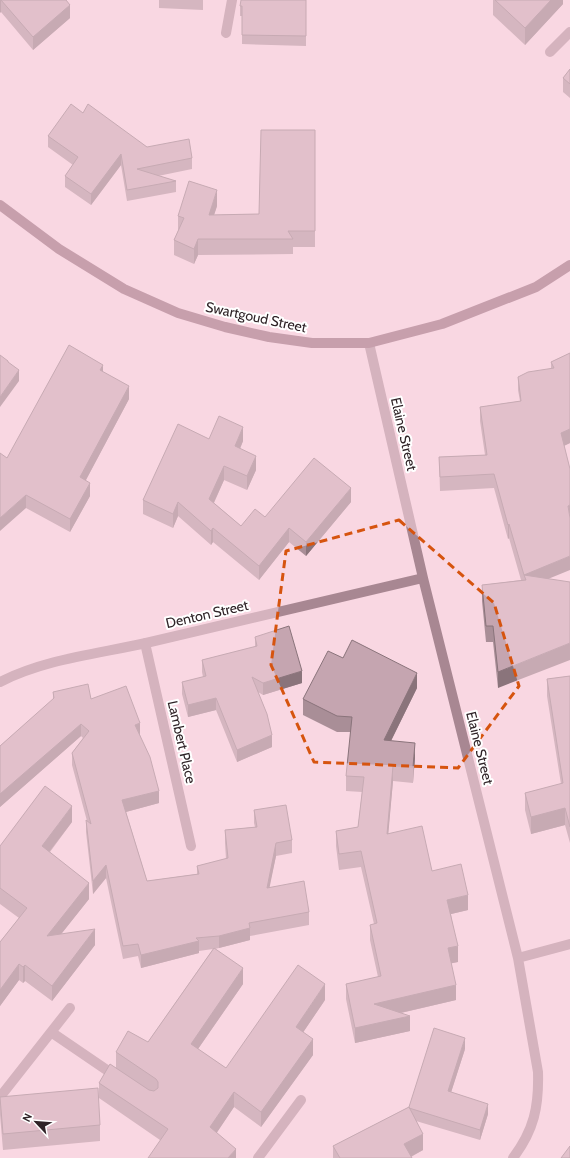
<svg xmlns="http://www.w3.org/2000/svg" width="570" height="1158" viewBox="0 0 570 1158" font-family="Cabin,sans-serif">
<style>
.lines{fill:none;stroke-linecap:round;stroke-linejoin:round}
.lane{stroke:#a88792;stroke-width:10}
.street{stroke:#a88792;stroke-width:10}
.secondary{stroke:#895b6c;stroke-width:10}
.wall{fill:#a98e97}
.shaded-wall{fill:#8a747b}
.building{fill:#c5a5b0;stroke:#8a747b}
.marked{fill:none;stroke:#d6540f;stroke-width:3;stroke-dasharray:8 5;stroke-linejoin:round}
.labels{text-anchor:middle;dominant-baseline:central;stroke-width:4;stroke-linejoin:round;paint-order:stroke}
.street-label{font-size:14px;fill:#2f2327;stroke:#fff}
</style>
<rect width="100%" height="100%" fill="#f9d7e2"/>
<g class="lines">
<path class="lane" d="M226,33L232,0
M550,52L570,32
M51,1032L117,1077
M0,1097L70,1008
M258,1158L301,1100"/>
<path class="street" d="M369,343L423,578L518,958L538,1072C539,1107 534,1130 513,1158
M145,643L191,846
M0,682C45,659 97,654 146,643C238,622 330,599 423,578
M518,958L570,944"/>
<path class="secondary" d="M0,205L59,249L124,289L178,313L225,327L269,337L312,343H369L442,324L536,287L570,265"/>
</g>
<path class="wall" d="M0,0H66L70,18L33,50L1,12Z
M159,0H203V10L159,8Z
M306,0V46L242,44V16H240V6Z
M493,0H563V4L525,45L493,15Z
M570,69V98L563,92V78Z
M83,113L147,147L192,158V169L158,176L176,181V192L127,201L121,165L91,205L65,187V176L73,165L48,147V136Z
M315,130V247H293V254L198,255L194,264L174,255V240L178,231V216L217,206L214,215L259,214Z
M570,353V443L564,446L549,579L498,688L493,642H486L482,601V585L521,580L509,538L508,539L494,488L440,491L439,457L485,455L480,421V407L520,401L518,390V377L551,369V362Z
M103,372L129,399L86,480L90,496L70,532L26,508L7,458Z
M209,439L243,441L240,449L256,470L247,490L224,480L214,503L241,526L265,517L351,502L306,556L289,542L259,580L213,542L211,545L178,516L173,528L143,514V500Z
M255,637L302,683L263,695L258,692L272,747L237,762L216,710L188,717L182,694V682L203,677L202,672V660L255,647Z
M343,658L417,688L391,741L415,758L413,783L393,781L388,833L432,871L468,910L451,914L458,962L451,963L456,1000L401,1013L410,1031L355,1043L346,999V984L378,977L370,940V925L374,924L361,867L339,870L336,846V831L358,827L362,792L346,791V776L351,732H337L303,715V699Z
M570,676V843L565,825L531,834L525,810V793L561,784L547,696V679Z
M53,692L91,699L140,735L159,803L126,812L147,881L197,874V866L226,859L225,843V830L255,827L254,823V810L292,840V853L276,856L269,887L309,912V925L250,936V940L215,949L243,984L198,1049L226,1068L325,1000L303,1032L313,1055L261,1127L234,1107L216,1133L236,1158L160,1140L99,1098V1083L116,1068V1052L148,1042L213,949L199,951V953L141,968L138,956L123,959L106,878L93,894L86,832V820L87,821L72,765V753L83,738L81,736L0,807V746L53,700Z
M72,822L50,852L89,899L61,934L95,945L52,1001L25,981L23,983L19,980L0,1006V942L19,918L0,904V846Z
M465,1049L451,1092L488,1114L480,1140L416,1121L423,1150L411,1157L412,1158H333V1146L409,1107Z
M0,1097L100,1125V1141L3,1150L0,1115Z"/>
<path class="shaded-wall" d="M0,0H1V12L0,13Z
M551,0H563V4L525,45V28Z
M70,5V18L33,50V37Z
M121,154V165L91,205V194Z
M217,190V206L209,230V215Z
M198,239V255L194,264V249Z
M103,365V378L100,370Z
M19,370V381L0,407V397Z
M129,386V399L80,491V477Z
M243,427V441L235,460V446Z
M570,429V443L561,447V433Z
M256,456V470L247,490V476Z
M224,466V480L209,513V499Z
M90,483V496L70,532V519Z
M351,488V502L306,556V542Z
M26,495V508L0,531V518Z
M178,502V516L173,528V514Z
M570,505V519L568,506Z
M509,524V538L508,539V525Z
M213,528V542L211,545V531Z
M289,528V542L259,580V566Z
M570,556V570L526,588V580L524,575Z
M570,643V660L498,688V672Z
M302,671V683L263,695V683Z
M417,673V688L384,755V740Z
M216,698V710L188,717V705Z
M140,723V735L135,737V725Z
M81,724V736L0,807V794Z
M272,735V747L237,762V750Z
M415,743V758L413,783V767Z
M393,766V781L387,849V834Z
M159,791V803L122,813V800Z
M72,806V822L42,861V846Z
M565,808V825L531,834V817Z
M276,843V856L267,900V888Z
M106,865V878L93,894V881Z
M89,883V899L47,952V936Z
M468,895V910L447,915V900Z
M250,928V940L219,948V936Z
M95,929V945L52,1001V986Z
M199,941V953L141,968V955Z
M458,946V962L448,964V948Z
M19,964V980L0,1006V990Z
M25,965V981L23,983V967Z
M243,968V984L191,1059V1044Z
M325,984V1000L296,1043V1027Z
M456,985V1000L374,1019V1004Z
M410,1016V1031L355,1043V1028Z
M465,1038V1049L448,1102V1091Z
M313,1039V1055L261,1127V1112Z
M234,1092V1107L210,1143V1127Z
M488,1104V1114L480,1140V1130Z
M423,1134V1150L408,1158L404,1144Z
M236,1149V1158H228Z"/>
<path class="building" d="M1,0H66L70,5L33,37Z
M241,0H306V36L242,35V6H240Z
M495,0H551L525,28Z
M570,69V84L563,78Z
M71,104L83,113L88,104L147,147L189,139L192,158L137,169L176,181L127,190L121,154L91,194L65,176L78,157L48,136Z
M261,130H315V231H288L293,239H198L194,249L174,240L184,218L178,216L189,181L217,190L209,215L259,214Z
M69,345L103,365L100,370L129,386L80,477L90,483L70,519L26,495L0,518V453L7,458Z
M570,353V429L561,433L570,469V505L568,506L570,518V556L524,575L509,524L508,525L494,474L440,477L439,457L487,455L480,407L521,401L518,377L528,372L554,368L551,362Z
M0,355L8,361V362L19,370L0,397Z
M219,416L243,427L235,446L256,456L247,476L224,466L209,499L241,526L255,509L265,517L314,458L351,488L306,542L289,528L259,566L213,528L211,531L178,502L173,514L143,500L178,424L209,439Z
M524,575L570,582V643L498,672L493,626H486L482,585L526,580Z
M289,626L302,671L263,683L252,677L267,714L272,735L237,750L216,698L188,705L182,682L206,676L202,660L257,646L255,637Z
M352,640L417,673L384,740L415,743L413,767L393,766L387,834L422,826L432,871L461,864L468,895L447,900L458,946L448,948L456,985L374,1004L410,1016L355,1028L346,984L381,976L370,925L377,923L361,851L339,854L336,831L358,827L364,777L346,776L352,717L337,716L303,699L328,651L343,658Z
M570,676V827L565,808L531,817L525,793L563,783L547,679Z
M88,684L91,699L126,686L140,723L135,725L150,757L159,791L122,800L147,881L199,874L197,866L228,858L225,830L257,827L254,810L286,805L292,840L276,843L267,888L304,881L309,912L249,923L250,928L219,936L196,938L199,941L141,955L138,944L123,946L106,865L93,881L86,820L91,824L72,753L89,731L81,724L0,794V746L54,698L53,692Z
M45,786L72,806L42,846L89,883L47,936L95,929L52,986L25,965L23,967L19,964L0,990V942L27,908L0,888V846Z
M214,948L243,968L191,1044L226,1068L298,965L325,984L296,1027L313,1039L261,1112L234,1092L210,1127L236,1149L228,1158H148L168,1129L99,1083L110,1064L149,1090L154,1091L158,1088V1082L156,1079L116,1052L128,1031L148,1042Z
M434,1028L465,1038L448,1091L488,1104L480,1130L409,1108V1107Z
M98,1088L100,1125L3,1134L0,1097Z
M409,1107L423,1134L404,1144L412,1158H340L333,1146Z
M570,1146V1158H561Z"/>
<path d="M0 0H570V1158H0ZM399,520L494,603L519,686L458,768L314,762L271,665L286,551Z" fill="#f9d7e2" fill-opacity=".55" fill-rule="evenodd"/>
<path class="marked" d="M399,520L494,603L519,686L458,768L314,762L271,665L286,551Z"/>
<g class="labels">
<g class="street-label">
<text transform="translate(256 317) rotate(12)">Swartgoud Street</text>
<text transform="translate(404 434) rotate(77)">Elaine Street</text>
<text transform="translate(207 614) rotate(-13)">Denton Street</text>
<text transform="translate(182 742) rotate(77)">Lambert Place</text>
<text transform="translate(480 748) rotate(76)">Elaine Street</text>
</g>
</g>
<g transform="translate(36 1122) rotate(296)" stroke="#ffffff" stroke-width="3" paint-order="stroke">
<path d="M0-3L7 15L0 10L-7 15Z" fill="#2f2327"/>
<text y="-6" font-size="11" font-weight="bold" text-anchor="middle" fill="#2f2327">N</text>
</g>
</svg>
